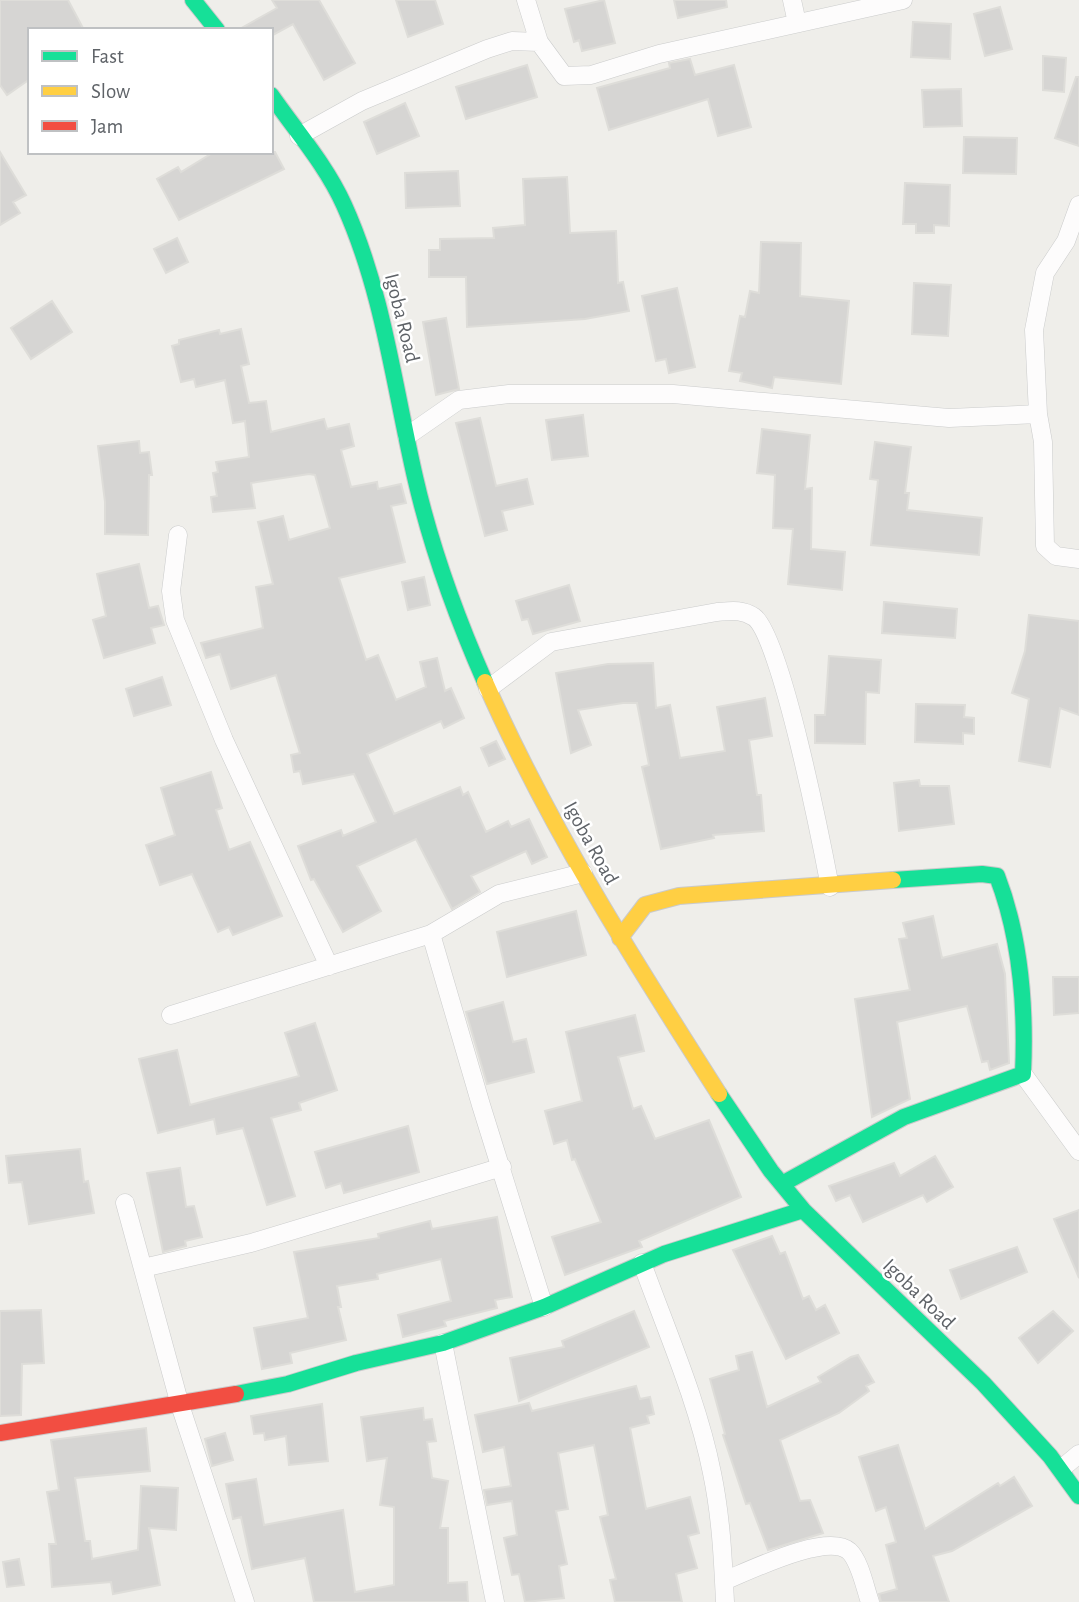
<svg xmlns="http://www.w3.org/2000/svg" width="1079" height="1602" viewBox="0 0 1079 1602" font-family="'Alegreya Sans',sans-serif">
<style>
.building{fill:#d6d5d3;stroke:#deddd9;stroke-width:2}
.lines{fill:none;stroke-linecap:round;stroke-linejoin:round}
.street-casing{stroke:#cbcccc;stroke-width:19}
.fast-casing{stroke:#cacacb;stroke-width:18}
.slow-casing{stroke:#cacacb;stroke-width:18}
.jam-casing{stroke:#cacacb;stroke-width:18}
.street{stroke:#fdfcfc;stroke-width:18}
.fast{stroke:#16e098;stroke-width:16}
.slow{stroke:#ffcf43;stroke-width:16}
.jam{stroke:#f24e42;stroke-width:16}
.labels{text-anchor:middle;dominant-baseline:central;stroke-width:5;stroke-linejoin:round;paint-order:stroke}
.street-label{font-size:21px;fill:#5f6368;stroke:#fff}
</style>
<rect width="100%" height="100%" fill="#efeeea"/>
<path class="building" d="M0,0H68L84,30H30V79L7,95L0,85Z
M272,0H319L355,63L324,80L293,24L271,36V30H238L277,8Z
M396,0H435L443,24L408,37Z
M604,0L615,43L582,51L579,40L574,42L565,9Z
M674,0H726L727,7L678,18Z
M1000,7L1012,49L985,56L974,14Z
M913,22L951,24L950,59L911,57Z
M1043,56L1066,58L1064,92L1043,90Z
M690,59L695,75L734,65L751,127L718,136L708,99L609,130L597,88L670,68L669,63Z
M527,65L537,97L466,119L456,87Z
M1076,77H1079V146L1055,138Z
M961,89L962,126L924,127L922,90Z
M405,103L419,136L377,154L364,122Z
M964,137L1017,138L1016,174L963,173Z
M0,152L26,195L13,202L20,213L0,225Z
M214,152H275L284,169L179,220L157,179L178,167L181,172Z
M458,171L460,206L406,208L405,173Z
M567,177L570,233L616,231L618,283L623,282L629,311L585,319L467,327L466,277H429V250H440V239L494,238L493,228L525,225L523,179Z
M905,183L950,185L949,226L934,225V233H916V224H903Z
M177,238L188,262L166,273L154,249Z
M761,242L801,243L800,296L849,301L841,384L774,377L772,388L740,381L742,373L729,371L740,316L745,317L750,291L759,293Z
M914,283L951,285L948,336L912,334Z
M677,288L695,367L669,373L666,359L656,361L642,296Z
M52,301L72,332L31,359L11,328Z
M446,318L459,389L436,395L423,322Z
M241,329L249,364L241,366L249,403L266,401L271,432L324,419L327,429L349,424L354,446L341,450L351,487L377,482L378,489L401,484L406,503L391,506L405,562L339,578L366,660L378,655L396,700L426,687L420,662L437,658L445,691L451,688L464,718L444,728L441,721L367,754L394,814L460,787L463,795L468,792L486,832L508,821L511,827L529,819L547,857L532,864L526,851L471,876L480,892L452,909L416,839L357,866L381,911L343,932L314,879L311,880L298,846L341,830L343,836L376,822L354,774L303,784L300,771L294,772L291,755L300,753L276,675L231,689L220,654L206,658L201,643L263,628L256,587L273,584L258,522L283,516L289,540L330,528L315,475L309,474L251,483L255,508L213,512L211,497L217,496L213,473L218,472L216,462L249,457L245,421L233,423L225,380L196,387L194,379L181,382L172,346L179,344V340L219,330L220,334Z
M583,415L588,456L552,460L546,420Z
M480,418L496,486L527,479L533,504L502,511L507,530L485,536L456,423Z
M762,429L810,435L805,489L812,488L811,549L845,552L842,590L788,584L793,529L773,528L775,475L757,473Z
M139,441L140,453L149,452L152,475H149L148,535L105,534V502L98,446Z
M875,442L911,447L905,493H909L907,510L982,518L979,555L871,545L878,480L870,479Z
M139,564L149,608L158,606L164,625L151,628L155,643L104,658L93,620L106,616L97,574Z
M424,577L430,605L408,610L402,582Z
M569,585L580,621L533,634L528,619L522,620L516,601Z
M884,602L957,609L955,638L882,633Z
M1029,615L1079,621V715L1060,708L1050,767L1019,761L1029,699L1012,693L1025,651Z
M829,656L881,660L879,693L866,692L865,744L815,743V715H825Z
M653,663L656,708L670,705L680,758L725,751L717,707L765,698L772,736L749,740L757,795H761L764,831L713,835L714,838L661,849L642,767L649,765L637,703H623L578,710L591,745L571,753L556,673L608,664Z
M162,677L171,705L134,716L126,689Z
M916,704L965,705L964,717L974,718V734L963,733V744L915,742Z
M496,741L505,759L489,766L481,748Z
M211,772L222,808L216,810L229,850L250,842L282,916L233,935L229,927L218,932L192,874L160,885L146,845L175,835L161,788Z
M919,780L920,786H949L954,824L899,831L894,783Z
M576,911L586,955L507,977L497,932Z
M933,916L942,958L997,944L1005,974L1009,1063L990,1070L988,1061L982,1062L967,1006L897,1022L910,1099L872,1117L855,999L910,990L899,939L907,938L903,923Z
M1053,977H1079V1013L1054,1015Z
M503,1002L513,1042L526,1039L534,1072L487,1084L466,1012Z
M635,1015L644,1051L618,1057L633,1109L641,1106L655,1139L709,1120L741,1197L639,1241L642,1247L565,1275L552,1237L601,1222L575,1159L572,1160L567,1140L554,1144L545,1111L582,1101L566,1032Z
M315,1023L337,1090L299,1103L301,1110L271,1118L295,1196L267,1205L243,1128L217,1134L214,1119L158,1133L139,1059L177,1050L190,1105L299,1076L285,1033Z
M408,1126L419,1172L344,1193L341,1183L326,1188L315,1152Z
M80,1149L84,1182L88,1181L94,1213L29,1224L22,1182L9,1183L6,1156Z
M935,1156L953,1187L927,1202L923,1195L863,1222L850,1195L836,1201L829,1186L894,1163L900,1176Z
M180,1168L186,1207L194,1206L202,1237L185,1241L186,1246L163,1252L147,1173Z
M1079,1210V1278L1054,1219Z
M497,1217L512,1297L495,1300L497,1308L444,1321L446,1326L403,1337L398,1315L451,1301L441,1259L377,1274L378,1279L337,1286L341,1307H338L346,1340L290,1353L292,1363L262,1369L254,1328L308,1318L294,1252L379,1238L378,1234L430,1221L432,1229Z
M772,1236L780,1254L785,1252L803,1299L809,1296L816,1310L825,1305L839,1333L786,1359L733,1250Z
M1017,1247L1027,1272L961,1299L950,1270Z
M41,1310L44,1363L22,1364L21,1415L0,1416V1311Z
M634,1311L649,1347L519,1401L510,1358L564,1347L562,1341Z
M1053,1311L1073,1331L1038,1363L1019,1338Z
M752,1352L767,1407L821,1382L818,1377L851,1357L858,1355L874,1382L866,1386L869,1391L839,1413L780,1440L800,1501L810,1500L823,1533L768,1550L750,1503L746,1504L723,1435L725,1434L710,1379L739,1370L736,1356Z
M636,1386L640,1399L650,1397L654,1414L647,1416L649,1423L630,1428L646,1509L690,1497L699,1533L688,1536L697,1568L676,1574L682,1602H615L610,1580L616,1579L600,1517L608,1515L594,1445L558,1453L568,1509L556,1511L567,1564L559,1566L564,1598L525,1602L519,1574L512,1575L504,1538L517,1535L512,1501L487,1505L484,1490L511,1486L504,1447L483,1452L475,1415L529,1403L532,1411Z
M322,1404L328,1461L289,1465L286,1436L265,1440L264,1433L254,1434L251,1416Z
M423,1408L424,1420L432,1419L436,1441L427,1442L432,1478L448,1481L440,1528H448V1583L467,1582L468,1602H314L305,1558L252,1569L241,1517L233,1519L226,1484L256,1479L264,1525L343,1510L355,1592L394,1585V1507L380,1505L387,1458L367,1461L361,1417Z
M146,1428L150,1471L75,1478L85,1541H90L92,1559L138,1550L141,1486L178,1488L176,1530L149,1528L160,1585L113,1594L111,1582L52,1587L49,1544H56L47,1492L59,1490L51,1440Z
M225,1433L233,1460L212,1466L205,1439Z
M898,1445L925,1529L998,1483L1000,1486L1014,1477L1032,1506L952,1551L933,1556L949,1602H881L879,1594L897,1589L886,1545L896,1542L886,1507L876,1511L859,1457Z
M19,1559L24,1585L7,1587L3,1562Z"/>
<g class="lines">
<g class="street-casing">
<path id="street" d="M526,0L539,42
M792,0L797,23
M299,136L362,101L487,49L512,41L539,42L564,76L591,75L659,54L903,0
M1038,414L1034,330L1045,273L1066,241L1079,205
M407,436L459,400L509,394H673L949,418L1038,414L1043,442L1045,546L1056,556L1079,559
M178,535L171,591L175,620L224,740L329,966
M488,689L551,642L717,612C731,611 742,609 754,617C781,636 822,845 830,887
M431,934L481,1105L544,1307
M171,1015L431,934L499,894L583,873
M1023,1074L1079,1151
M125,1203L180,1405L245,1602
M642,1263C667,1332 698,1402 712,1473C721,1516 723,1559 725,1602
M143,1268L251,1243L502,1167
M443,1343L495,1602
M1061,1469L1079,1454
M724,1581C749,1571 827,1532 849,1551C860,1561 865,1588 870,1602"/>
</g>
<g class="fast-casing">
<path id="fast" d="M193,0L217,30
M271,95C296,131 326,165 344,205C383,291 394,386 415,477C431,547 456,616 485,682
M719,1094L771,1171L804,1211L983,1383L1050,1456L1079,1496
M782,1184L904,1117L1023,1074C1026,1008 1021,938 997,876L982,874L893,880
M236,1394L288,1384L356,1363L443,1343L544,1307L664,1254L803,1210"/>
</g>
<g class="slow-casing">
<path id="slow" d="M485,682C549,827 634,961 719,1094
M620,938L645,905L679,896L893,880"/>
</g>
<g class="jam-casing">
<path id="jam" d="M0,1433L236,1394"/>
</g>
<use href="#street" class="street"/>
<use href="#fast" class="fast"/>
<use href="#slow" class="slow"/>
<use href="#jam" class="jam"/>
</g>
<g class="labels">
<g class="street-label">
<text transform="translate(402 318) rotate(76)">Igoba Road</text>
<text transform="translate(591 843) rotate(61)">Igoba Road</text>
<text transform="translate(919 1294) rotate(44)">Igoba Road</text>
</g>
</g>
<rect x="28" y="28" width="245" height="126" fill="#ffffff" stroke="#bfc1c3" stroke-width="2"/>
<rect x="42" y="51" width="35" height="10" fill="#16e098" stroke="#bfc1c3" stroke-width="2"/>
<text x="91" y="63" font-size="21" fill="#5f6368">Fast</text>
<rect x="42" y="86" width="35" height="10" fill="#ffcf43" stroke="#bfc1c3" stroke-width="2"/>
<text x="91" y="98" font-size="21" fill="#5f6368">Slow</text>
<rect x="42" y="121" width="35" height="10" fill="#f24e42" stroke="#bfc1c3" stroke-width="2"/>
<text x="91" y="133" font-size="21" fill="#5f6368">Jam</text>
</svg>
